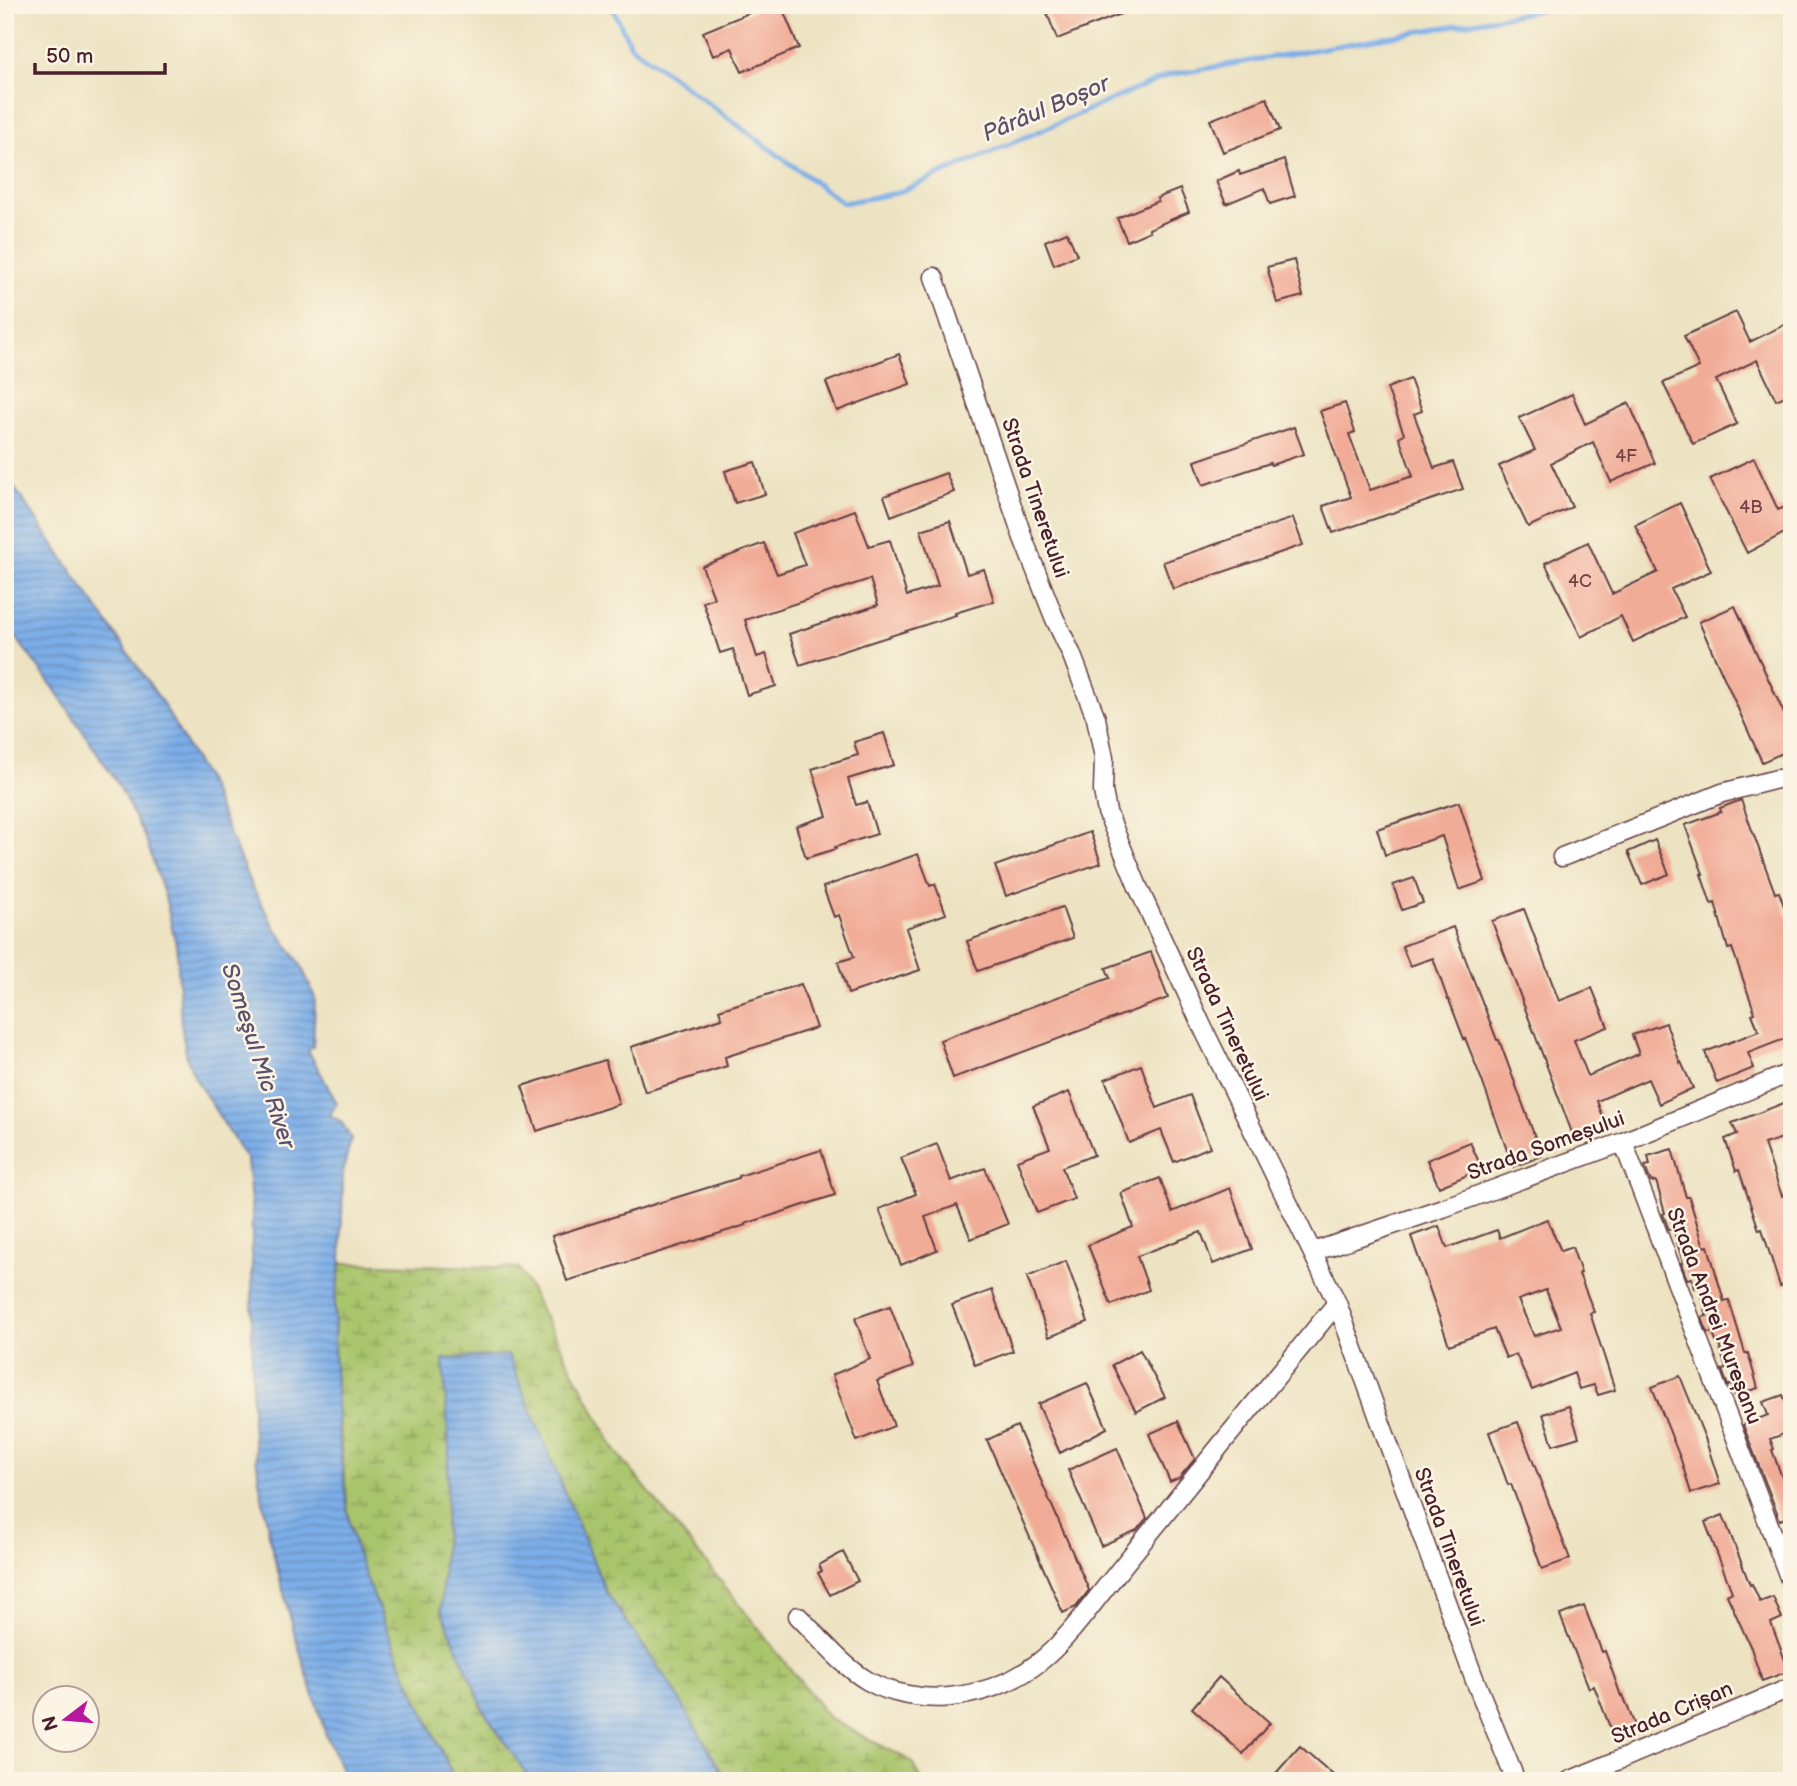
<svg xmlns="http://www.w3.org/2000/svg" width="1797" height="1786" viewBox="0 0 1797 1786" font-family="'Balsamiq Sans',sans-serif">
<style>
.wetland{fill:url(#wetland-marsh);stroke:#7a724c;stroke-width:2}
.water{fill:url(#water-rules);stroke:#63668a;stroke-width:2}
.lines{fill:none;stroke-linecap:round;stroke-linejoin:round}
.stream{stroke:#7caee8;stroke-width:5}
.building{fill:#f1ac97;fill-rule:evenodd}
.street-casing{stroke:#623c42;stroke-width:21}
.street{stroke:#fff;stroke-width:18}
.labels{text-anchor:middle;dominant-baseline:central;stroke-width:5;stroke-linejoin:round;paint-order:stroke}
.number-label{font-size:18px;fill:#744246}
.street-label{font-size:21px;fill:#4a1f2b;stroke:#fcf5e5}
.water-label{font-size:23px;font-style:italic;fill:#5c516d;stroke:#fcf5e5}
</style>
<defs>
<pattern id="wetland-marsh" width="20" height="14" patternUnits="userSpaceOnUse" patternTransform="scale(1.75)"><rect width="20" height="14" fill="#a9c56c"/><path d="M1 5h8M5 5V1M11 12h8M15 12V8" fill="none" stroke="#8c9f59"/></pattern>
<pattern id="water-rules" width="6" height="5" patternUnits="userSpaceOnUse" patternTransform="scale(1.75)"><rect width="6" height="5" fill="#7caee8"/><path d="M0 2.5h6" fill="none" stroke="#688dbc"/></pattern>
</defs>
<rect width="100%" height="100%" fill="#fcf5e5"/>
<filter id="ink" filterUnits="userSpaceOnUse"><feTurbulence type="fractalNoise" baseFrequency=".0143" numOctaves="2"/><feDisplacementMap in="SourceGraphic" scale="14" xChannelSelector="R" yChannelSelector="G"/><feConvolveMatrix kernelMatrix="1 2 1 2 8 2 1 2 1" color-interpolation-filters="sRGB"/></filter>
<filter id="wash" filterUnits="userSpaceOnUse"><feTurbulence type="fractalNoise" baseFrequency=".00686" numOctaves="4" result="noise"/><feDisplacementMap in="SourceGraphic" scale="28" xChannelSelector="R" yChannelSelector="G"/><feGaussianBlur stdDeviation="1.57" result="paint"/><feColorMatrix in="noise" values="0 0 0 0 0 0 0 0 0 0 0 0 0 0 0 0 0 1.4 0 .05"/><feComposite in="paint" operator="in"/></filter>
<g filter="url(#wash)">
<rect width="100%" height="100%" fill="#ede3c2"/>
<path class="wetland" d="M341,1263L519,1268L615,1450L711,1569L830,1719L913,1762L922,1781H455L397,1654L359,1560L349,1522L336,1398L334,1348L335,1302Z"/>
<path class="water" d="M5,474L162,702L209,785L250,883L274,926L301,965L315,998L313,1047L308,1050L337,1103L330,1115L342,1123L351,1139L343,1171L341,1263L335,1302L334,1348L339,1441L349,1522L359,1560L397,1654L455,1781H346L326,1735L296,1639L271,1545L259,1480L252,1424V1212L247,1160L195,1078L187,1058L181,1024L177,949L165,897L146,840L118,784L53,687L5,623Z
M508,1355L606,1592L674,1690L727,1781H531L485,1713L441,1610L449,1450L443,1359Z"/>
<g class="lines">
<path class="stream" d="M611,5L631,46L843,203L897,193L1169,75L1571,5"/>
</g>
<g id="blocks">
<path class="building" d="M768,5H781L799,48L742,72L732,48L713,56L703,32Z
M1044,5H1141V6L1057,39Z
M1267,98L1280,130L1223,152L1210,120Z
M1284,160L1295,196L1270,204L1264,188L1226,204L1216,181L1239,171L1240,175Z
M1180,189L1189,212L1149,229L1150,231L1127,241L1117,218L1158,201L1157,198Z
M1067,232L1077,255L1054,265L1045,241Z
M1294,260L1303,296L1277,303L1267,267Z
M1736,312L1750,342L1792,321V393L1776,400L1757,360L1716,380L1737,424L1693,444L1663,383L1699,367L1684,336Z
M899,354L910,384L837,411L826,382Z
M1410,379L1422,411L1414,414L1434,468L1453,462L1463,489L1333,533L1323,506L1351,497L1320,411L1345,403L1355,432L1349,434L1370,490L1413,476L1399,437L1404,434L1387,388Z
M1572,394L1585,424L1629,403L1655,463L1611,482L1593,442L1551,463L1572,507L1528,527L1499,466L1535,450L1519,418Z
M1294,427L1304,454L1271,465L1270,463L1203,485L1195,461Z
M1754,458L1778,510L1792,504V529L1747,553L1710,479Z
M755,462L765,494L735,503L725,471Z
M946,473L954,492L891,516L884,496Z
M1680,503L1711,571L1671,589L1685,617L1633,642L1621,616L1581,637L1545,563L1588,542L1612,594L1658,572L1635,525Z
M855,510L869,546L890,540L907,596L938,586L921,530L950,521L967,574L984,569L994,601L955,613L956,615L800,665L789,634L878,605L870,579L745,620L757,657L766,654L776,686L747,695L733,649L720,653L703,602L714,598L702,566L764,543L777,574L805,565L793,533Z
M1293,518L1303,545L1173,589L1163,562Z
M1735,606L1792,731V749L1762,762L1699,622Z
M884,733L894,765L848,779L856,805L867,802L877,834L835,847L836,849L806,858L796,826L827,816L812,769L858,755L854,742Z
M1741,800L1775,893L1779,892L1792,929V1036L1748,1053L1754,1068L1717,1083L1705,1052L1759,1031L1752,1014L1755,1013L1732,948L1728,949L1715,903L1711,904L1701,874H1703L1685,825L1721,812L1720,808Z
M1459,802L1485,881L1459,890L1442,836L1385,855L1377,829Z
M1090,832L1101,863L1006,896L995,866Z
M1655,840L1669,874L1642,885L1628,852Z
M918,854L930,886L935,884L946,914L906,928L920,970L848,994L838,962L854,957L839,915L834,917L823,887Z
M1414,878L1423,903L1402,910L1393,885Z
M1062,907L1073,938L978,971L967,941Z
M1524,909L1559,1001L1592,988L1608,1027L1574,1040L1588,1076L1639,1054L1632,1035L1666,1023L1680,1063L1681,1062L1693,1088L1659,1104L1648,1079L1597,1101L1606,1125L1574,1138L1492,921Z
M1453,927L1497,1040H1499L1542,1156L1513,1167L1481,1078L1465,1038L1464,1039L1449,1000H1448L1433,958L1410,966L1402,946Z
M1151,952L1168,998L953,1078L940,1040L1110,978L1106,968Z
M801,984L816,1028L725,1057L727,1066L645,1092L631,1047L722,1018L719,1010Z
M605,1060L619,1104L537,1131L522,1086Z
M1141,1065L1157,1108L1190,1095L1210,1147L1174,1162L1161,1130L1129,1143L1105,1079Z
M1069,1092L1094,1155L1062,1167L1074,1199L1037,1213L1017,1160L1050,1148L1033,1106Z
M1792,1100V1135L1764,1144L1782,1196L1792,1192V1283L1780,1286L1762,1229L1759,1230L1739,1170L1736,1171L1725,1139L1737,1134L1732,1123Z
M1470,1142L1482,1169L1439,1187L1427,1160Z
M937,1144L951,1181L985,1168L1008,1224L971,1239L957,1205L925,1217L937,1250L901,1265L879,1209L916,1194L901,1158Z
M1672,1149L1686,1197H1689L1704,1247L1708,1246L1724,1301L1729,1300L1745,1353H1748L1758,1388L1735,1395L1732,1384L1728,1386L1722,1370L1726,1369L1718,1341L1716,1342L1713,1332L1708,1333L1703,1321L1702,1317L1707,1316L1699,1287L1695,1288L1692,1278L1687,1279L1681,1263H1683L1673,1228L1669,1230L1663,1214L1665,1213L1656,1181L1651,1182L1648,1175L1645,1166L1650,1165L1648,1156Z
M821,1150L835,1195L745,1224L746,1225L567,1281L552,1236L739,1178V1176Z
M1160,1178L1172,1212L1230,1188L1252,1249L1213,1264L1201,1232L1137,1256L1149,1290L1111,1305L1088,1245L1133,1227L1121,1193Z
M1547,1219L1561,1251L1572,1247L1581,1273L1579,1274L1594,1312L1590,1313L1615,1390L1598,1395L1594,1385L1579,1389L1574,1373L1532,1390L1516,1354L1506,1358L1494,1329L1449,1345L1411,1236L1439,1226L1447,1248L1497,1230L1500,1238ZM1546,1290L1561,1327L1534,1336L1518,1300Z
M1066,1261L1088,1322L1049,1337L1027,1277Z
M992,1290L1013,1351L975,1365L952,1305Z
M890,1306L913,1367L877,1381L894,1426L857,1441L832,1375L870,1359L855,1318Z
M1140,1350L1165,1397L1136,1412L1112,1365Z
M1680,1376L1705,1438L1720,1484L1691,1493L1681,1460L1652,1387Z
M1087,1383L1107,1428L1060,1453L1038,1404Z
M1783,1395L1792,1418V1431L1770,1439L1774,1449L1772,1450L1792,1505V1516L1780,1520L1743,1425L1768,1415L1763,1402Z
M1569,1406L1579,1437L1553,1445L1543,1414Z
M1178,1421L1195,1459L1179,1478L1170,1482L1149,1434Z
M1518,1422L1570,1559L1542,1569L1511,1484L1508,1485L1489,1432Z
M1017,1426L1089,1590L1076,1607L1063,1613L987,1440Z
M1117,1448L1147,1518L1137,1530L1101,1546L1068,1470Z
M1723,1515L1750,1585L1752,1584L1760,1602L1773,1597L1782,1618L1771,1623L1789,1671L1762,1681L1751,1648L1727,1595L1732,1592L1705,1522Z
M843,1552L858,1581L830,1595L818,1573L822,1571L819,1565Z
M1584,1606L1602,1652L1605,1651L1621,1696L1623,1695L1637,1731L1615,1740L1594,1686L1589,1688L1560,1615Z
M1219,1677L1270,1723L1243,1754L1192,1708Z
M1300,1746L1340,1781H1269Z"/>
</g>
</g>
<g filter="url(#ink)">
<use href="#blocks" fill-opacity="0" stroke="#623c42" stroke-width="2"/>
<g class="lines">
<g class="street-casing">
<path id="street" d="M934,277L1023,538L1054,617L1071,653L1096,718L1104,758L1103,791L1107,812L1138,887L1201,1024L1337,1303L1474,1678L1516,1781
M1562,857L1722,793L1777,779H1792
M1623,1142L1792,1585
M1313,1252L1443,1208L1623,1142L1792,1072
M798,1616C820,1638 841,1665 868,1681C890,1694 926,1700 950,1697C1028,1688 1058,1649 1102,1592C1122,1567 1142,1542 1162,1518C1219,1446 1278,1375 1337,1303
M1569,1781L1792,1687"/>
</g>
<use href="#street" class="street"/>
</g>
</g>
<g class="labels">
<g class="number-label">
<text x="1626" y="456">4F</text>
<text x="1751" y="507">4B</text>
<text x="1580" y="581">4C</text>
</g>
<g class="street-label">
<text transform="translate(1035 498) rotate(71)">Strada Tineretului</text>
<text transform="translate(1227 1024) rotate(65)">Strada Tineretului</text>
<text transform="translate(1546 1146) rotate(-20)">Strada Someșului</text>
<text transform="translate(1714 1316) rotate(69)">Strada Andrei Mureșanu</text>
<text transform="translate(1449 1547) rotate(70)">Strada Tineretului</text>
<text transform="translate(1672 1713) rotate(-23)">Strada Crișan</text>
</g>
<g class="water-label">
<text transform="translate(1046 109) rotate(-23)">Pârâul Boșor</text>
<text transform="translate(258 1056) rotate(72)">Someşul Mic River</text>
</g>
</g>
<rect width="1797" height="1786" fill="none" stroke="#fcf5e5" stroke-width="28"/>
<g transform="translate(66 1719) rotate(254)"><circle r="33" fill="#fcf5e5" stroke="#b59f9b" stroke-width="2"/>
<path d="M0-5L12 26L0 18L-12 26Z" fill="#b5179e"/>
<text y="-10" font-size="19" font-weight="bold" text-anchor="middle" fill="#4a1f2b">N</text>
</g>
<path d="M35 63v10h130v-10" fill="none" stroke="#4a1f2b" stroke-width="3.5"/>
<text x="46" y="63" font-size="21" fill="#4a1f2b" stroke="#fcf5e5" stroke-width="5" paint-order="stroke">50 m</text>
</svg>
